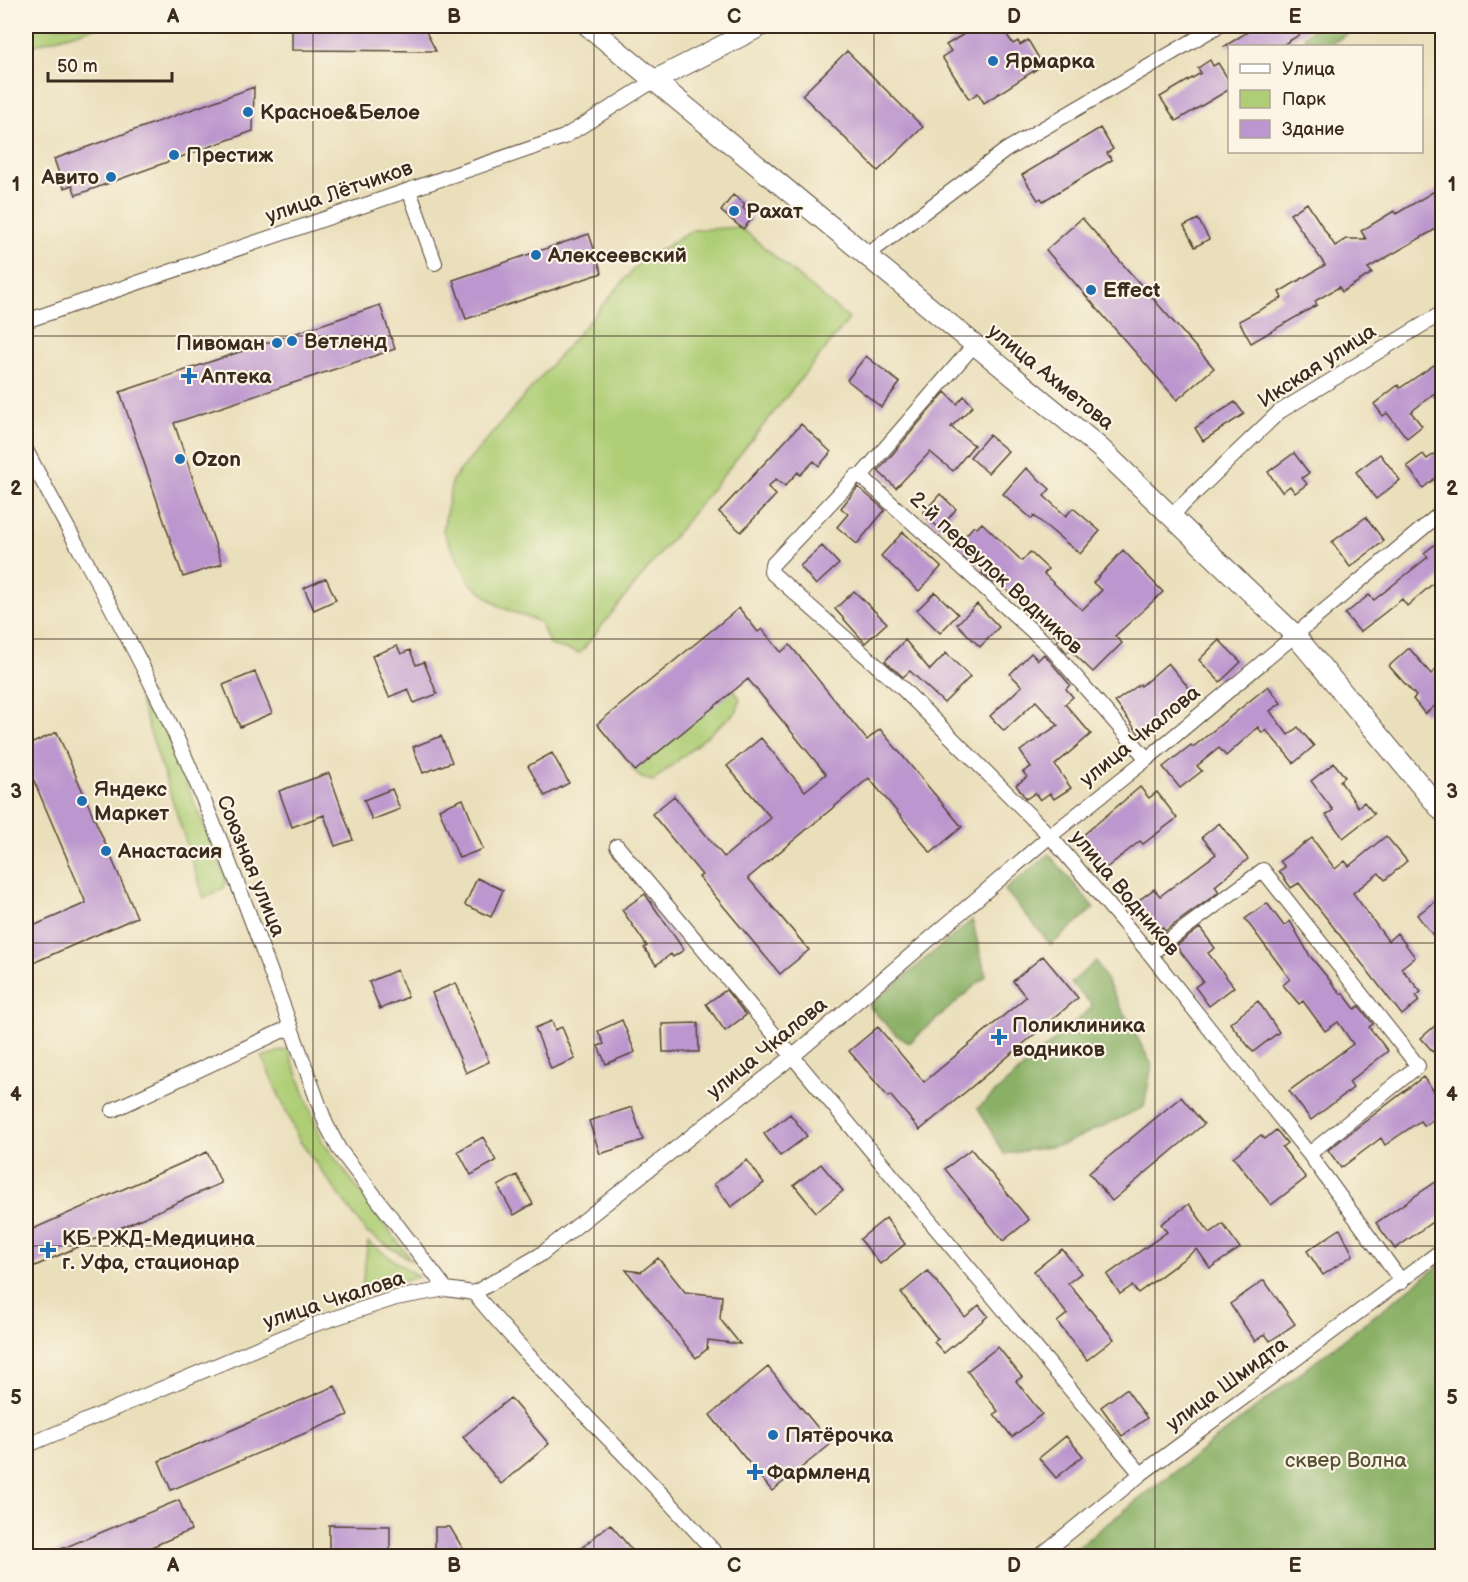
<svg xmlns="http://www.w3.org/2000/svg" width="1468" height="1582" viewBox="0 0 1468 1582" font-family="'Balsamiq Sans',sans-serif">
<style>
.green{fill:#aecd75;stroke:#747c4a;stroke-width:1.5}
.forest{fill:#8ab066;stroke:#626d42;stroke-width:1.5}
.building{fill:#bc96ce}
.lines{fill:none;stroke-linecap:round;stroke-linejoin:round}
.minor-casing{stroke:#554536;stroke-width:16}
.secondary-casing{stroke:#554536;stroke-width:22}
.minor{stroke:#fff;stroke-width:14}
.secondary{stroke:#fff;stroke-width:20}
.grid{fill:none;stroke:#3b2a1e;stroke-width:1.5;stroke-opacity:0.55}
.poi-dot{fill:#1f6fb2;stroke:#fcf5e5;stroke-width:2}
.labels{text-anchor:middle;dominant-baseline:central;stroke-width:4.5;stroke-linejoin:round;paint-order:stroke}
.poi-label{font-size:21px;font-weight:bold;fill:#3b2a1e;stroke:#fcf5e5;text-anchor:start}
.street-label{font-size:21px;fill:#3b2a1e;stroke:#fcf5e5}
.park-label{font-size:21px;fill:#585334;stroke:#fcf5e5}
.neatline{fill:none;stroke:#3b2a1e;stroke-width:2}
.grid-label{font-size:20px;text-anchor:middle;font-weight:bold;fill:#3b2a1e}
</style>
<rect width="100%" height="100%" fill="#fcf5e5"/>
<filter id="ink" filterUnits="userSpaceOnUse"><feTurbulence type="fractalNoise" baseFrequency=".0167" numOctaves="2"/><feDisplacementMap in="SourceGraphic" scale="12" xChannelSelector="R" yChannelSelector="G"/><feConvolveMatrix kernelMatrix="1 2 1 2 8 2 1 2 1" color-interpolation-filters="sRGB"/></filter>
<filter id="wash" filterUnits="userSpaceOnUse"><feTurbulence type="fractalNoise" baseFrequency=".008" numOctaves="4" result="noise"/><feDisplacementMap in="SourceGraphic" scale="24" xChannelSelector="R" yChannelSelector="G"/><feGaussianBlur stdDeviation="1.35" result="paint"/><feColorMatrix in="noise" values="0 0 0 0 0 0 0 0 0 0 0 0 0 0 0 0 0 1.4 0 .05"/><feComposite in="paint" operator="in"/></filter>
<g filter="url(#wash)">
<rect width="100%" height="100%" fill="#eadfbb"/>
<path class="green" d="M26,26H101L27,47Z
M740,227L849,319L580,653L550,645L540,622L500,607L470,583L443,531L452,480L639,263L693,230Z
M135,685L150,695L226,880L224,888L204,898Z
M731,685L740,699L737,711L653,781L641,778L631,767Z
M288,1049L322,1141L412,1261L367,1233L299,1140L262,1057Z
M368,1242L418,1277L361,1293Z"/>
<path class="forest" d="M1318,26H1360L1328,46H1310L1304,36Z
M1049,854L1094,908L1051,945L1005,890Z
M972,920L986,976L909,1043L895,1034L869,1006Z
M1096,961L1152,1065L1144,1107L1062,1145L1004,1154L978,1108L1093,1006L1071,983Z
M1442,1263V1547L1429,1556H1066Z"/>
<g id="blocks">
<path class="building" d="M292,26H423L436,51L292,50Z
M977,26H1001L1013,44L1018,41L1020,45L1028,40L1043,65L984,103L978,93L969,99L942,57L951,51L946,45Z
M1257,26H1314L1281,46H1225Z
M847,51L923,127L878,171L802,95Z
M1210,60L1213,66L1218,63L1230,82V89L1176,121L1160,97L1201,73L1198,68Z
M254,87L253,131L76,195L72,185L64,188L54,159Z
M1100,128L1113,149L1107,153L1112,160L1043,201L1041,198L1038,200L1022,175Z
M1443,186V225L1368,268L1372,273L1342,292L1339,287L1315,301L1317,305L1251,343L1239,321L1282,298L1279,292L1325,265L1290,214L1307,203L1335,246L1346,239H1366L1361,231L1394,211L1396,214Z
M733,195L745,204L743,208L747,212L746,214L752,219L743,229L721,211Z
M1082,218L1214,368L1177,400L1046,250Z
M1198,219L1209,239L1195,247L1184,226Z
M589,234L602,273L466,319L453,280Z
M380,305L395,349L174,423L222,564L183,577L120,392Z
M866,356L900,383L881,407L847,380Z
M1443,359V408L1433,394L1411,412L1422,426L1407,438L1387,413L1383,416L1374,404L1398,385L1400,388Z
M945,392L957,404L964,396L973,406L951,427L974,445L953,471L930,452L896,488L878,471Z
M1235,402L1244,414L1203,441L1195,428Z
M801,424L831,452L819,466L814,461L800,475L798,472L785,486L776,479L768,487L776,495L741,532L719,512Z
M989,435L1008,451L988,473L970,457Z
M1443,448V490L1434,479L1423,488L1407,466L1423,454L1427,459Z
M1294,453L1309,473L1302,478L1307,484L1295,493L1290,486L1282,492L1268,472Z
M1380,454L1400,480L1376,499L1356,472Z
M1026,468L1050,489L1044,496L1066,516L1073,508L1100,531L1080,554L1034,516L1032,519L1003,494Z
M858,487L885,510L857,544L837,527L848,514L841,508Z
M940,494L956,509L940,529L923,513Z
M1366,517L1384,541L1350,567L1332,542Z
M982,523L1022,561L1030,552L1048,569L1044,574L1082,610L1102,590L1093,583L1123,550L1163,592L1115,636L1122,643L1093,672L1070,650L1067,653L1057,641L1059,639L1013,596L996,580L993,583L982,573L985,570L957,545L974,526L977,528Z
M903,532L941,567L919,591L881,556Z
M1443,538V575L1407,606L1402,599L1360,632L1345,614L1369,595L1374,600L1428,557L1424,553Z
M822,546L839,564L816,585L800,566Z
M326,578L336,600L314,610L304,588Z
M854,591L887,623L865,643L835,609Z
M935,592L958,614L940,633L917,610Z
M977,604L999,627L980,647L957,624Z
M739,608L758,632L762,629L781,652L790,645L867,740L880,729L962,827L931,853L869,778L748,878L809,950L780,974L699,877L702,875L652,814L674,796L724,857L771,818L727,766L761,738L805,791L826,774L748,679L635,771L597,724Z
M905,640L930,670L946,653L970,677L944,703L910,671L903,677L885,661Z
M1219,640L1241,662L1220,682L1199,660Z
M397,646L401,654L410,650L416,665L424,662L437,694L414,703L408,689L389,697L372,656Z
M1409,648L1431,674L1443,664V699L1425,714L1413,699L1416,696L1389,666Z
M1031,653L1038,660L1044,654L1070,685L1066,689L1073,697L1065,704L1091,734L1055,765L1071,788L1054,799L1050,793L1040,800L1035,793L1026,799L1016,785L1027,777L1023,772L1031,767L1020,751L1058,725L1036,701L1004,731L990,716L1022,686L1010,674Z
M1168,663L1193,693L1139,734L1115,702L1140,684L1141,686Z
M255,672L272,713L240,727L223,685Z
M1268,686L1281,703L1270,711L1288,735L1298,727L1314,746L1294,763L1266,730L1262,733L1258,727L1226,756L1219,748L1197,766L1202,771L1180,788L1163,767L1191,745L1193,747Z
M57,732L137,917L26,966V929L86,903L26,762V746Z
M441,736L452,762L423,773L413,747Z
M552,753L569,783L545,796L528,766Z
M1334,763L1345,777L1340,781L1358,807L1364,802L1374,814L1343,838L1326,815L1333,810L1311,781Z
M329,773L353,840L335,846L324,815L292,827L279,791Z
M1140,787L1149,798L1157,792L1177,818L1143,844L1140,841L1100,873L1075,842Z
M392,789L400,809L372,820L364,800Z
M463,799L483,849L459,858L439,809Z
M1219,823L1248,859L1215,886L1219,892L1165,931L1162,927L1152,935L1130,907L1154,889L1160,896L1216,854L1202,837Z
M1386,836L1407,861L1385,880L1379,873L1353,893L1388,941L1397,933L1415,957L1401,968L1421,992L1416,996L1419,1001L1402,1015L1299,883L1291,888L1279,871L1285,867L1280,861L1312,838L1335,869L1345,861L1349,866Z
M477,878L503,890L491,917L465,905Z
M645,894L684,950L673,957L671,954L656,965L644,948L647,946L622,910Z
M1443,896V948L1417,915Z
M1267,903L1284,926L1290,921L1310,956L1341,994L1343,993L1355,1009L1359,1006L1373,1024L1369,1027L1388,1051L1349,1082L1353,1088L1311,1120L1289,1091L1353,1044L1338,1022L1325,1031L1303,1001L1299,1004L1283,985L1290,979L1245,919Z
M1200,928L1215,948L1208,953L1234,987L1209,1006L1195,987L1203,981L1176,946Z
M1043,956L1078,998L920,1130L890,1095L888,1097L849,1051L878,1027L924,1082L1026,997L1013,981Z
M397,970L408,997L380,1009L369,982Z
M456,983L489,1062L466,1073L432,993Z
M726,990L746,1015L725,1031L706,1004Z
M1258,1001L1279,1032L1253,1052L1230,1023Z
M1443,1019V1063L1421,1038Z
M622,1020L635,1052L606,1064L598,1046L604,1044L598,1031Z
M552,1021L555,1030L562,1027L575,1059L551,1069L535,1028Z
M698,1023L699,1052H663L662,1024Z
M1423,1077L1440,1099L1436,1103L1443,1112L1424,1126L1420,1121L1385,1145L1381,1138L1341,1168L1328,1150Z
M1181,1097L1204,1124L1112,1201L1089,1173Z
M632,1107L643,1140L600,1154L589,1121Z
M790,1114L807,1136L780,1156L764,1134Z
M1276,1130L1287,1143L1282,1147L1306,1178L1271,1205L1233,1157L1261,1135L1265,1139Z
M483,1137L496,1161L471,1175L458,1151Z
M971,1149L1029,1220L1003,1241L945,1169Z
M207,1152L221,1183L26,1270V1232Z
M747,1160L764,1183L731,1207L714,1184Z
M821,1164L843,1191L816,1212L794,1185Z
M517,1175L533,1204L514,1215L498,1186Z
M1437,1181L1443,1188V1214L1395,1249L1376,1223Z
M1189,1204L1210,1233L1223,1224L1240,1248L1210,1268L1197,1249L1138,1293L1132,1286L1120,1294L1107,1275L1167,1232L1161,1224Z
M886,1218L905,1244L880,1264L860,1239Z
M1340,1229L1353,1255L1323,1275L1307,1251Z
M1062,1249L1081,1273L1068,1283L1114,1339L1087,1360L1057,1322L1067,1314L1034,1271Z
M658,1258L685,1292L722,1296L720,1319L740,1344L708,1340L707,1349L696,1358L626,1270L641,1272Z
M928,1271L965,1317L979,1305L988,1316L944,1353L934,1342L938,1339L901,1293Z
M1264,1280L1295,1324L1270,1341L1265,1334L1255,1341L1230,1304Z
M998,1347L1022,1377L1016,1381L1042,1414L1012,1437L994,1414L998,1411L967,1371Z
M768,1367L831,1444L772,1491L710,1415Z
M335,1386L348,1415L171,1490L159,1461Z
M1126,1389L1147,1418L1122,1436L1101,1407Z
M510,1398L549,1444L501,1484L463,1437Z
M1066,1436L1083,1456L1056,1478L1039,1458Z
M179,1500L191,1530L128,1557H42Z
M610,1524L638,1557H570Z
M329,1525L390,1526V1557H329Z
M435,1527H450L468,1557H435Z"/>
</g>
</g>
<g filter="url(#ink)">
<use href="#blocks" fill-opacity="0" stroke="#554536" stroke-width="1.5"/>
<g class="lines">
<g class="minor-casing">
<path id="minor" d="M409,190L435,263
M867,255L1006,150L1218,26
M26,321L564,137L655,80
M974,345L861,476H856L772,565L771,572L901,687L1050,836L1150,954L1309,1154L1402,1282
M26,450C70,536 121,619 162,706C226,842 275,984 326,1124L339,1149L446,1289
M861,476L1050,647L1147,759
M1171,516L1279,412L1442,313
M617,846L1141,1474
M1150,954L1263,870L1418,1066L1309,1154
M113,1110L290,1027
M474,1293C550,1385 640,1466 718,1556
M26,1446L307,1327L396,1298L446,1289L474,1293L540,1255L792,1057L1050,836L1147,759L1442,512
M1040,1556L1141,1474L1442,1250"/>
</g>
<g class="secondary-casing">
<path id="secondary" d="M588,26L1099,447L1294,634L1442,811
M655,80L761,26"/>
</g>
<use href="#minor" class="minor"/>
<use href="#secondary" class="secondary"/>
</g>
</g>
<path class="grid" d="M313,26V1556M594,26V1556M874,26V1556M1155,26V1556M26,336H1442M26,639H1442M26,943H1442M26,1246H1442"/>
<g class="poi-dot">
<circle cx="993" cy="61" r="6"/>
<circle cx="248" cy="112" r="6"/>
<circle cx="174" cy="155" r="6"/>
<circle cx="111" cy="177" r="6"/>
<circle cx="734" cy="211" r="6"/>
<circle cx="536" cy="255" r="6"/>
<circle cx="1091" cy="290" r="6"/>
<circle cx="292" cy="341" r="6"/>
<circle cx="277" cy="343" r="6"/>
<path d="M186 367h6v6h6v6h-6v6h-6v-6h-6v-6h6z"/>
<circle cx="180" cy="459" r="6"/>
<circle cx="82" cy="801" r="6"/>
<circle cx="106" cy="851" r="6"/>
<path d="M996 1028h6v6h6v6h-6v6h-6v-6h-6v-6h6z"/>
<path d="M45 1241h6v6h6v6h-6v6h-6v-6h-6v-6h6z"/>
<circle cx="773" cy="1435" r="6"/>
<path d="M752 1463h6v6h6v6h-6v6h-6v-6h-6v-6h6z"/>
</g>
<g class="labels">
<g class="poi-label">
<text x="1005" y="61">Ярмарка</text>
<text x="260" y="112">Красное&amp;Белое</text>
<text x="186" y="155">Престиж</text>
<text x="99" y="177" text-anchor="end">Авито</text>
<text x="746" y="211">Рахат</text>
<text x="548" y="255">Алексеевский</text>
<text x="1103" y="290">Effect</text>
<text x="304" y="341">Ветленд</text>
<text x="265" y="343" text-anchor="end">Пивоман</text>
<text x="201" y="376">Аптека</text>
<text x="192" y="459">Ozon</text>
<text x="94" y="789">Яндекс<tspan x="94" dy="24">Маркет</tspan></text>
<text x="118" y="851">Анастасия</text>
<text x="1012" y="1025">Поликлиника<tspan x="1012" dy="24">водников</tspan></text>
<text x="62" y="1238">КБ РЖД-Медицина<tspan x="62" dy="24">г. Уфа, стационар</tspan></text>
<text x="785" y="1435">Пятёрочка</text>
<text x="767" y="1472">Фармленд</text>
</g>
<g class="street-label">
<text transform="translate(339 192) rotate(-19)">улица Лётчиков</text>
<text transform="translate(1317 366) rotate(-33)">Икская улица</text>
<text transform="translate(1051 377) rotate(39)">улица Ахметова</text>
<text transform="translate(996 573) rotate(43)">2-й переулок Водников</text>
<text transform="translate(1140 736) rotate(-39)">улица Чкалова</text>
<text transform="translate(251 866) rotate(68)">Союзная улица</text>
<text transform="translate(1125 893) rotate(50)">улица Водников</text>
<text transform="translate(767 1048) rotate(-39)">улица Чкалова</text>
<text transform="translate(334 1300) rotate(-18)">улица Чкалова</text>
<text transform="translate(1227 1384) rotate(-36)">улица Шмидта</text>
</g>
<g class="park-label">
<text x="1346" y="1460">сквер Волна</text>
</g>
</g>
<rect width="1468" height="1582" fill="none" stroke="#fcf5e5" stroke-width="66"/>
<rect x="1228" y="45" width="195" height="108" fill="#fcf5e5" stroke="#afa495" stroke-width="1.5"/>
<rect x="1240" y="64" width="30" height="9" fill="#ffffff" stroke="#afa495" stroke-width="1.5"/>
<text x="1282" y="75" font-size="18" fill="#3b2a1e">Улица</text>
<rect x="1240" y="90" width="30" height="18" fill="#aecd75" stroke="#afa495" stroke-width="1.5"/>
<text x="1282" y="105" font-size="18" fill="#3b2a1e">Парк</text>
<rect x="1240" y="120" width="30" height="18" fill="#bc96ce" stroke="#afa495" stroke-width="1.5"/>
<text x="1282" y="135" font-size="18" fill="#3b2a1e">Здание</text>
<path d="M48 72v9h124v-9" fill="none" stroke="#3b2a1e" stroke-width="3"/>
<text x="57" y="72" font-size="18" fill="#3b2a1e" stroke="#fcf5e5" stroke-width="4.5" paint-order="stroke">50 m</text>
<rect x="33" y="33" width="1402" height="1516" class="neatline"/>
<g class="grid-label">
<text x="173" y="23">A</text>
<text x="454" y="23">B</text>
<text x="734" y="23">C</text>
<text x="1014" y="23">D</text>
<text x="1295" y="23">E</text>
<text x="16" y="191">1</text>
<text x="1452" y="191">1</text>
<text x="16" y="495">2</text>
<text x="1452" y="495">2</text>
<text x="16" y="798">3</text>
<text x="1452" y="798">3</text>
<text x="16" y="1101">4</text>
<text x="1452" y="1101">4</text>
<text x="16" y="1404">5</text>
<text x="1452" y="1404">5</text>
<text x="173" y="1572">A</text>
<text x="454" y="1572">B</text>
<text x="734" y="1572">C</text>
<text x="1014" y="1572">D</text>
<text x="1295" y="1572">E</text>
</g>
</svg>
